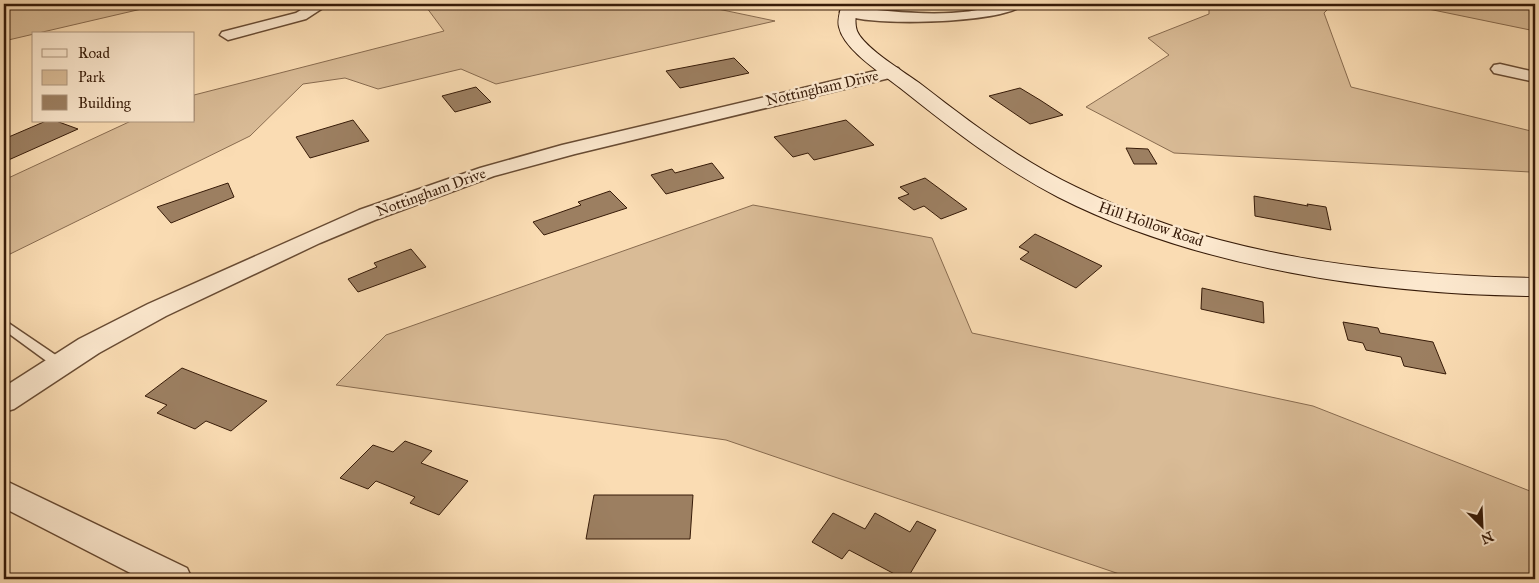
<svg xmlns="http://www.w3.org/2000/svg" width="1539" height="583" viewBox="0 0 1539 583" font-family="'IM FELL Great Primer',serif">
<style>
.green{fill:#d9bb96;stroke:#886b4f}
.building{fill:#9c7f61;stroke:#371b08}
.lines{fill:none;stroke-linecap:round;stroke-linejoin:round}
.lane-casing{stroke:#684b33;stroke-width:3}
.street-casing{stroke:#684b33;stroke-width:3}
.secondary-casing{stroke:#371b08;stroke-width:2}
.lane{fill:#fce8ce;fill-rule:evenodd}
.street{fill:#fce8ce;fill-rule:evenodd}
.secondary{fill:#fce8ce;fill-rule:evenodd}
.labels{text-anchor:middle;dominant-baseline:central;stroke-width:5;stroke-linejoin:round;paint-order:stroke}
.street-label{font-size:15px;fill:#371b08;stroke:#fce8ce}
</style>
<rect width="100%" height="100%" fill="#fadcb3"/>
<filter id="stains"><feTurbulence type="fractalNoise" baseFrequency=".004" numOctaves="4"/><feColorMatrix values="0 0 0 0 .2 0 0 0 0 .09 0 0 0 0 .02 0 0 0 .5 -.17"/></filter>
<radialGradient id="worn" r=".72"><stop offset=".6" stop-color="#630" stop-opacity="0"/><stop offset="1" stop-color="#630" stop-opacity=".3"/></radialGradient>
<path class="green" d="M4,4H163L4,41Z
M424,4H694L775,21L496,84L461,69L378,89L345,78L303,84L250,136L4,257V180L131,121H194V95L444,31Z
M1209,4H1333L1324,13L1351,87L1535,132V174L1530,172L1174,153L1086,107L1169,55L1148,38L1209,14Z
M1404,4H1535V31Z
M753,205L932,238L972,333L1313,406L1535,493V579H1134L726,440L336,385L386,335Z"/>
<path class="building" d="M734,58L749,73L680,88L666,71Z
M476,87L491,102L455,112L442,96Z
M1020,88L1040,100L1063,115L1030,124L989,96Z
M353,120L369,141L310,158L296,137Z
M846,120L874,145L814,160L808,153L793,157L774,137Z
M46,121H56L78,129L4,162V139Z
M1126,148L1148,149L1157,164H1134Z
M712,163L724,178L666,194L651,175L672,169L675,173Z
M925,178L967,209L941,219L924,206L914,210L898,198L909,194L900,187Z
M228,183L234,197L171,223L157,207Z
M610,191L627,208L544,235L533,222L581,205L578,202Z
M1254,196L1308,206L1307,204L1326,207L1331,230L1255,216Z
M1035,234L1102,266L1076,288L1020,259L1029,252L1019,247Z
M411,249L426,267L358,292L348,279L377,267L374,263Z
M1202,288L1263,302L1264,323L1201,309Z
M1343,322L1378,328L1380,333L1433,342L1446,374L1404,366L1401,357L1366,350L1363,343L1348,340Z
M182,368L225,385L267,401L231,431L206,421L195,429L157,413L167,405L145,396Z
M405,441L432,451L421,463L468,481L439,515L410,503L415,497L376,481L368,489L340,478L373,445L393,452Z
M594,495H693L690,539H586Z
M833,513L865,529L875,513L910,532L917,521L936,530L907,579H904L849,550L842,559L812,542Z"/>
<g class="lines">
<g class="lane-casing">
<path id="lane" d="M4,320L66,362L68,365L66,368H56L4,330Z"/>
</g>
<g class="street-casing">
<path id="street" d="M311,4H329L306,19L228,40L220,35L222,32L296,13Z
M1002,4H1023C1010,24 852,28 840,12L848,7C897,12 954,20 1002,4Z
M1500,64L1535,72V82L1494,73L1491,69L1494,65Z
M892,67L898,68L901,72L898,76L575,154L494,176L375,220L320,243L166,316L99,353L14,409L4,412V387L79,339L148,304L359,210L480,168L562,145Z
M4,480L187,568L192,579H142L4,508Z"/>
</g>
<g class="secondary-casing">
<path id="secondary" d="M842,4H858C856,13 854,22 857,31C864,48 906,73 922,85C971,123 1020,160 1076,187C1218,257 1379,275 1535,278V296C1381,295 1197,268 1058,197C1002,168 953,130 904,91C886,76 844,51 839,27C837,20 840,12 842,4Z"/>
</g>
<use href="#lane" class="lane"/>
<use href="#street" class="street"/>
<use href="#secondary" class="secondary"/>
</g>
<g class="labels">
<g class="street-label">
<text transform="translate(822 88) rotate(-13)">Nottingham Drive</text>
<text transform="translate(431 192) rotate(-20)">Nottingham Drive</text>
<text transform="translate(1151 224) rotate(19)">Hill Hollow Road</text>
</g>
</g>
<rect width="1539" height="583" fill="none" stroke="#fadcb3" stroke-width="20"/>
<rect x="5" y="5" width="1529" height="573" fill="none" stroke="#371b08" stroke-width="2.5"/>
<rect x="10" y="10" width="1519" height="563" fill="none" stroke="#371b08"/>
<rect x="32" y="32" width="162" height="90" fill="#fce8ce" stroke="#ad967f"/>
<rect x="42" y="49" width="25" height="8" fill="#fce8ce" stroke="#ad967f"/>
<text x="78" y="58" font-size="15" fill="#371b08">Road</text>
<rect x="42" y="70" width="25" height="15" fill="#d9bb96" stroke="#ad967f"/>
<text x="78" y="82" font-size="15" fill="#371b08">Park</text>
<rect x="42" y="95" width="25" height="15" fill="#9c7f61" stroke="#ad967f"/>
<text x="78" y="108" font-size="15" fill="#371b08">Building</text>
<g transform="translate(1482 526) rotate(156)" stroke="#fce8ce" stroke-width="4" paint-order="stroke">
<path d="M0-4L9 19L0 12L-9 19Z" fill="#371b08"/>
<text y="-8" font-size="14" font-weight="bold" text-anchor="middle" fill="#371b08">N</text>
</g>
<rect width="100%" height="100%" filter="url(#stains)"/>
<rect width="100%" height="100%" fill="url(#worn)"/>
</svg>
